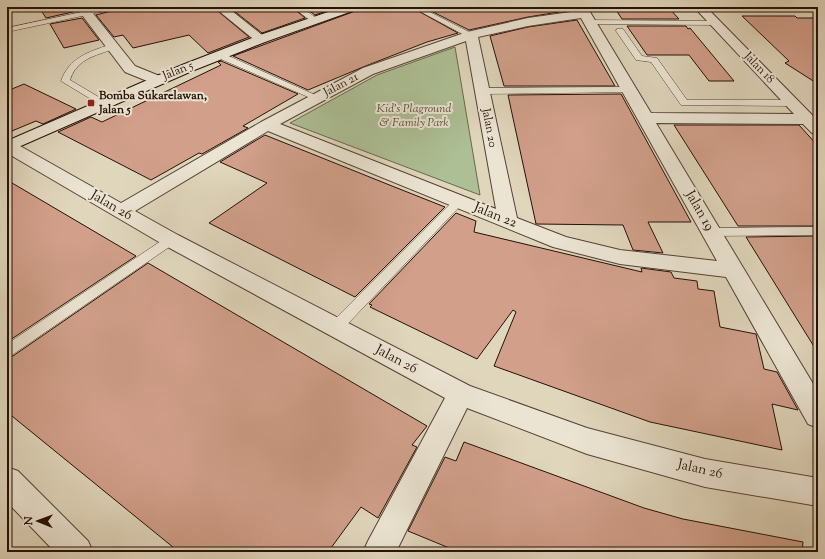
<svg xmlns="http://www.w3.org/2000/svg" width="825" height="559" viewBox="0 0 825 559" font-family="'Sorts Mill Goudy',serif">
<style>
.green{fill:#adbf95;stroke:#69684e}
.building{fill:#d19f8a;stroke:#251007}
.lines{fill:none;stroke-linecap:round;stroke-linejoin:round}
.lane-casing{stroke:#544234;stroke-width:1}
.street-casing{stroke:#544234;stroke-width:2}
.secondary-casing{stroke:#251007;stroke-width:2}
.lane{fill:#ebe4d3;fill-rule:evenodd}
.street{fill:#ebe4d3;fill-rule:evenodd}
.secondary{fill:#ebe4d3;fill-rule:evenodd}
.poi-dot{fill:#8f2418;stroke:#ebe4d3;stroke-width:1.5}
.labels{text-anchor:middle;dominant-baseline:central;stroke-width:4;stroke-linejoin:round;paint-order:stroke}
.far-street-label{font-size:12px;fill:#251007;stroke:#ebe4d3}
.far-poi-label{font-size:12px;font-weight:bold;fill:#251007;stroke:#ebe4d3;text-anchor:start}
.far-park-label{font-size:12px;font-style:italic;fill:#554d39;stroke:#ebe4d3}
.street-label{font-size:14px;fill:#251007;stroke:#ebe4d3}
</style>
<rect width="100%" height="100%" fill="#e0d6bc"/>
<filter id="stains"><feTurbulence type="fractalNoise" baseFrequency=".005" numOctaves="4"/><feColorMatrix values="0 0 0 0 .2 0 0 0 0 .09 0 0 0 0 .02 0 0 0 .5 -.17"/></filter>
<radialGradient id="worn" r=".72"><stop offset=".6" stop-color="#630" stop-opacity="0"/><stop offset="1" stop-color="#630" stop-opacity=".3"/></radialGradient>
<path class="green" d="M455,47L480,195L290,123L377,75Z"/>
<path class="building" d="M39,7H75L77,11L46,18Z
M119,7H213L249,37L208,53L189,35L133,48L123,35L114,37L96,15L115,10Z
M229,7H292L305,18L262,33Z
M304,7H338L315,15Z
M362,7H411L458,33L427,42L363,67L308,90L233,56L358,10Z
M423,7H570L571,10L528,17L469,30Z
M614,7H668L679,19H622Z
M742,16H795L797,18H818V84L785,63L789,61Z
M82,18L99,40L64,48L50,24Z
M577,20L615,86H504L490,36L528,27Z
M627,26H686L688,29L690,28L734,81H709L689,55H647Z
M221,61L298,94L243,126L248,128L202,154L199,153L151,180L58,132L91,117L102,122L221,65L218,62Z
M24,84L76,109L43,124L36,121L7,133V91Z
M621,94L691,222H648L663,253L633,250L623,225L536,224L508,95Z
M674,125H799L818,146V226H738Z
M265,135L392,186L445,207L355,297L209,223L267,183L220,162Z
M7,180L136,256L7,342Z
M456,213L476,221L474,232L642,272L641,268L671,272L674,278L697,281L698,289L714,291L720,327L756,334L764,369L777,372L798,410L772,404L782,450L650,422L494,366L516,312L513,310L477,359L370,307L372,305L369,304Z
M818,236V353L746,237Z
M148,263L427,426L412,445L417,447L378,518L361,507L328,552H179L7,412V358L13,356Z
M464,442L644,508L683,519L803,542L802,552H459L408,531L445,457L456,461Z"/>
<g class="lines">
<g class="lane-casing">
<path id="lane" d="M105,7H118L115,9L7,32V28Z
M293,7H301L319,20L318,22H312Z
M412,7H420L475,35L471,37H468Z
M818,11V17L813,13L814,12Z
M586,20L716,21L720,23L716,25L589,24L585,22Z
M617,29H623L642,56L657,58L687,100H792L796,103L792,106L681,105L651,62L636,60L616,31Z
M109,45H115L116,47C112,50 107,51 102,53C87,58 75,64 70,80L107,102L108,104L104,107L61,81C69,58 88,52 109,45Z
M216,53H222L322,98L318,101L315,100L216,57Z
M629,87L633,90L632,92L482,94L478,91L482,88Z
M459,198L463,199L465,201L463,203L340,332L335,333L330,332L328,328L330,324L455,199Z
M818,227V235L711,236L707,235L705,232L707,229L711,228Z
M171,236L175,237L177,240L175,243L12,355L7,357V344L167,237Z"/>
</g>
<g class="street-casing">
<path id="street" d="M76,7H88L135,66L162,77L164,80L162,83L157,84L152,83L125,72Z
M214,7H227L267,39L265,42H257Z
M575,7H587L651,113L794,114L694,7H818V11H710L818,121V135L812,133L803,124L656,123L818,392V428L808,424L726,277L620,264L553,247L268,131L135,211L178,235L470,386L587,428L705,459L818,478V506L705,487L587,454L467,408L396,552H363L368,541L445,398L164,245L7,153V141L13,142L121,203L261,122L363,68L467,32L528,18L578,11ZM581,18L717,261L620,250L566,237L517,218L478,37L528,26ZM466,41L496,209L280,124L373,74Z
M7,467L18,471L88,541L93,552H55L7,502Z"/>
</g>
<g class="secondary-casing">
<path id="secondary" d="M343,7H360L358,9L265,42L192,71L7,152V141L182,65L257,36Z"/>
</g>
<use href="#lane" class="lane"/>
<use href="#street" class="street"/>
<use href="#secondary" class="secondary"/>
</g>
<rect class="poi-dot" x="87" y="99" width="8" height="8" rx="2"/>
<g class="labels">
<g class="far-street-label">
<text transform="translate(759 68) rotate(46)">Jalan 18</text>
<text transform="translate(178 71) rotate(-22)">Jalan 5</text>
<text transform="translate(341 85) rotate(-28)">Jalan 21</text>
<text transform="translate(489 128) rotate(79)">Jalan 20</text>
</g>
<g class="far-poi-label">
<text x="99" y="96">Bomba Sukarelawan,<tspan x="99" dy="14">Jalan 5</tspan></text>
</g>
<g class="far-park-label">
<text x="414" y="109">Kid's Plaground<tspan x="414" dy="14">&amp; Family Park</tspan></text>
</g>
<g class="street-label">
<text transform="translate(111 206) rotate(30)">Jalan 26</text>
<text transform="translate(699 211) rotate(60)">Jalan 19</text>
<text transform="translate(495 216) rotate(22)">Jalan 22</text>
<text transform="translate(396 360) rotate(28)">Jalan 26</text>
<text transform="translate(700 470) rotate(13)">Jalan 26</text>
</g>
</g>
<rect width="825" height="559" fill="none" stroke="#e0d6bc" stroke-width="24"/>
<rect x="8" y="8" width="809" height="543" fill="none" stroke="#251007" stroke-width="2"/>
<rect x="12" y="12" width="801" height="535" fill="none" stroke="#251007"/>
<g transform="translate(38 521) rotate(271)" stroke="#ebe4d3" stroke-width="3" paint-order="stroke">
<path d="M0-3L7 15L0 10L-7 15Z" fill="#251007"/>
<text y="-6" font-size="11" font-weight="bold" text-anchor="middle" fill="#251007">N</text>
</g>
<rect width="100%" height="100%" filter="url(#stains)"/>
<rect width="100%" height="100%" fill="url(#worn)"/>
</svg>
